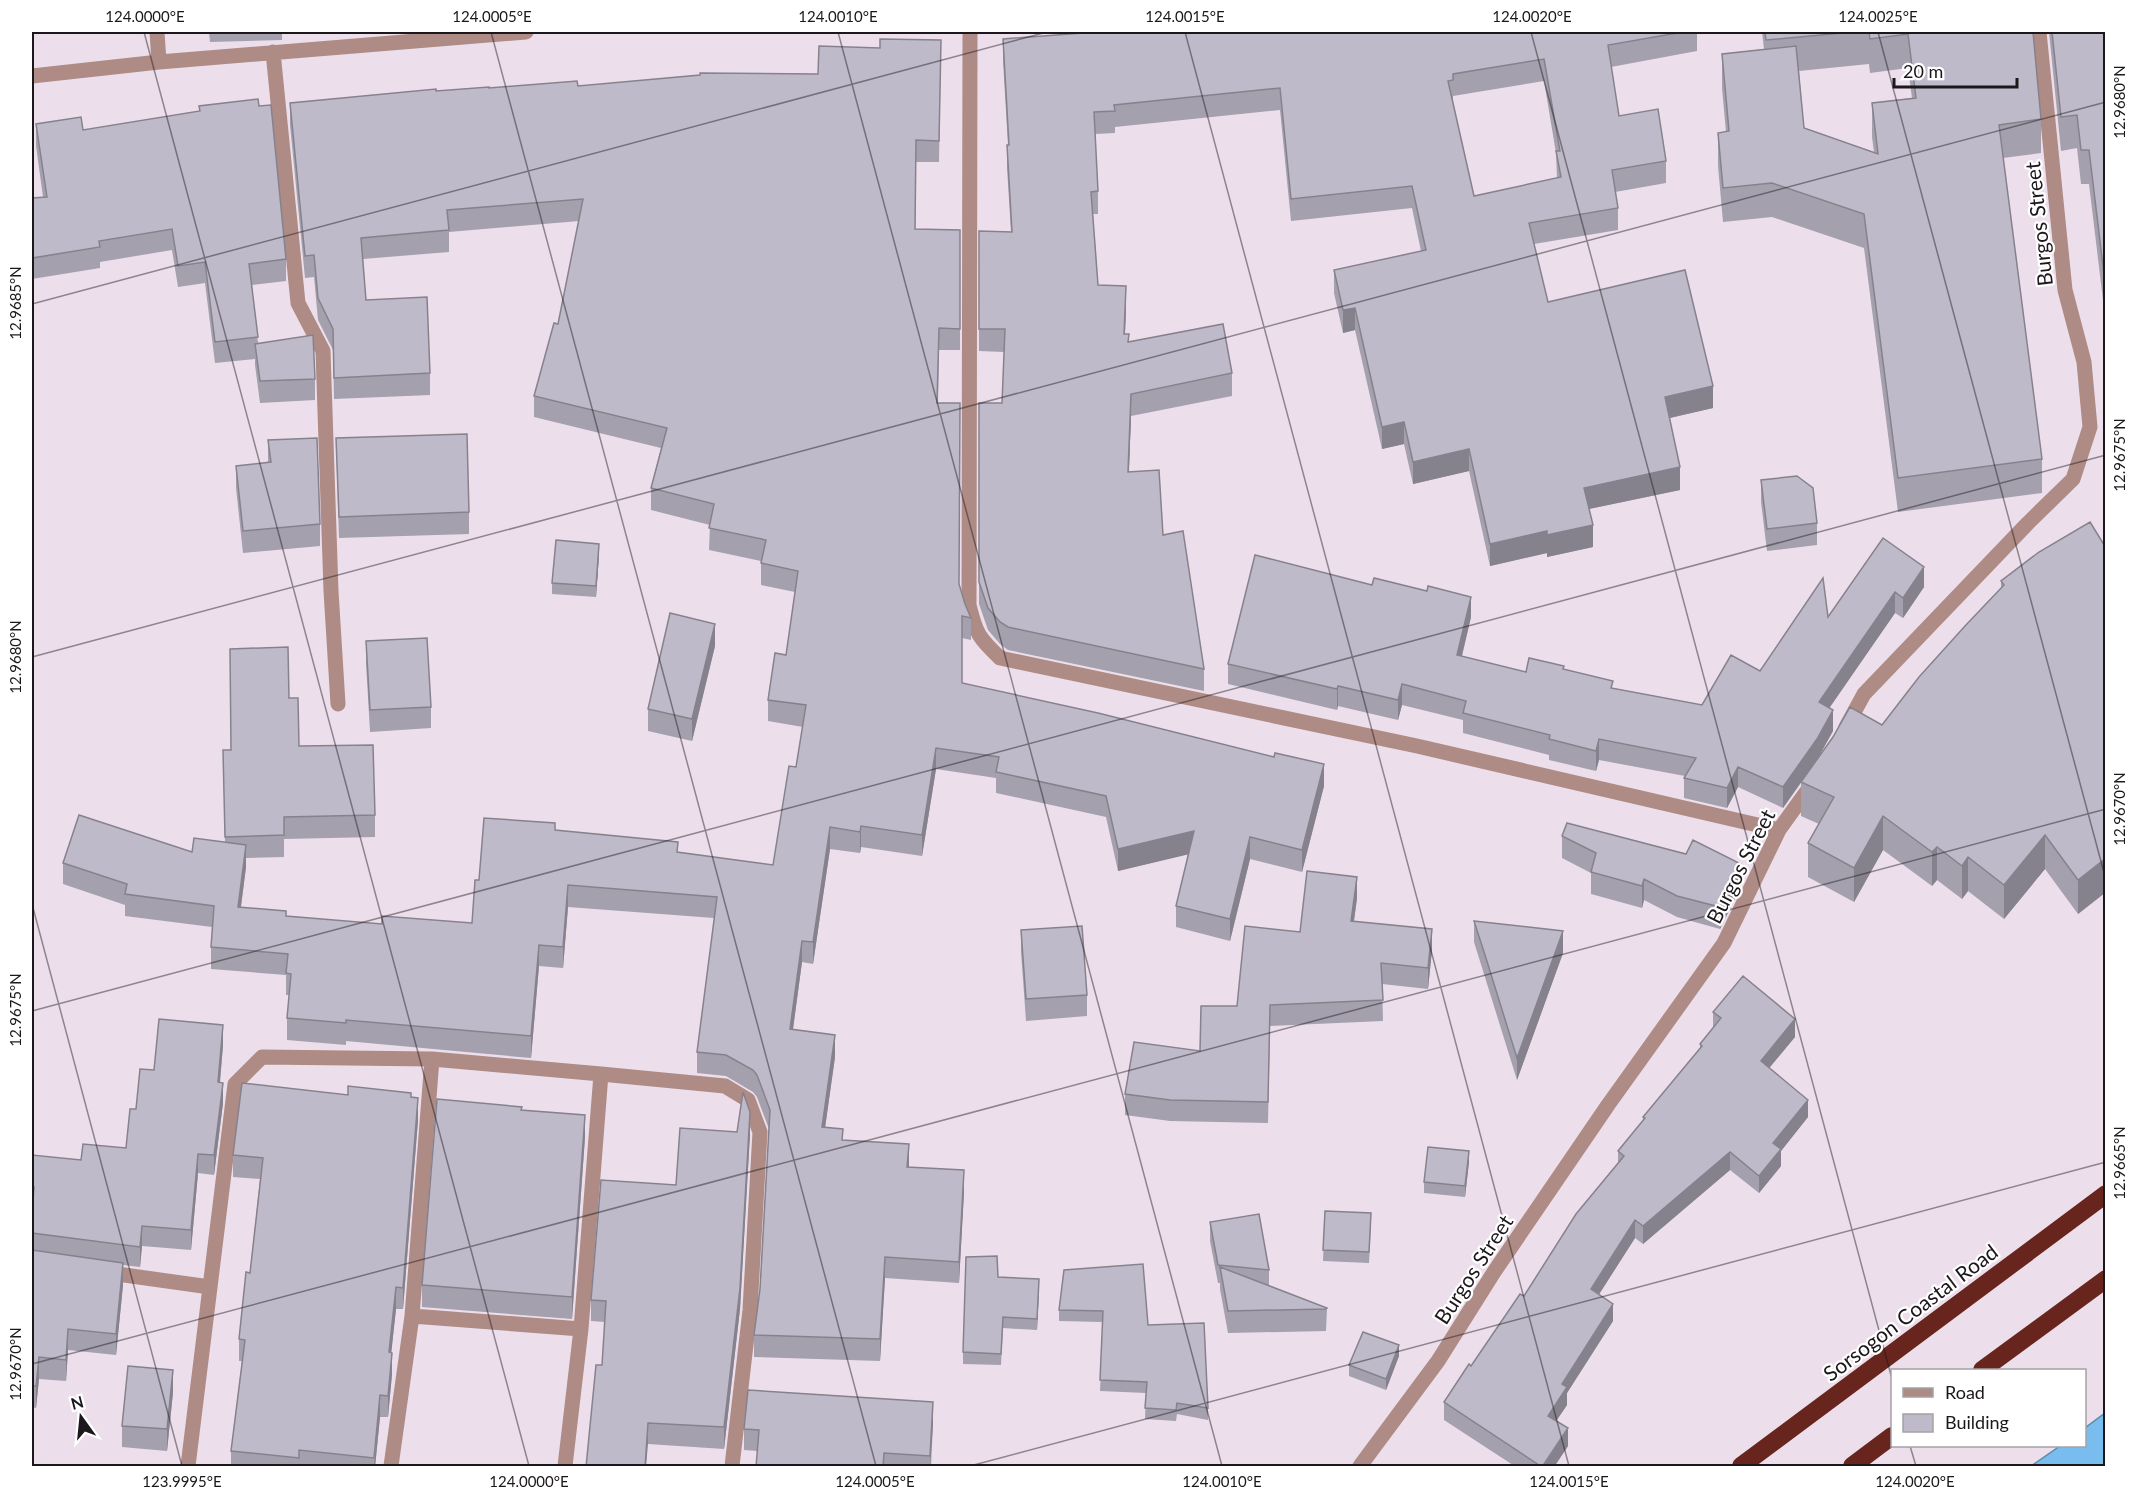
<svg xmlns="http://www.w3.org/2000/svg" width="2137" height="1498" viewBox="0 0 2137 1498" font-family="Lato,sans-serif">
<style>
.water{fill:#78bded;stroke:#5c8bae;stroke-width:1.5}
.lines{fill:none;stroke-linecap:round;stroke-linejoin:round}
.minor{stroke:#ae8b85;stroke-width:15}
.highway{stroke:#68251d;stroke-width:18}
.wall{fill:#a4a0ad;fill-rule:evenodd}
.shaded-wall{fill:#86828d}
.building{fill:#bfbac9;stroke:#86828d;stroke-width:1.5;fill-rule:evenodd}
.ticks{fill:none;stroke:#1b171b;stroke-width:1.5;stroke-opacity:0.45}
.labels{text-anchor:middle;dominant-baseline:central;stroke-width:4.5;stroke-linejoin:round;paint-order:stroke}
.street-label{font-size:21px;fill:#1b171b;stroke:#fff}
.neatline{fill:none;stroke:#1b171b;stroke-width:2}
.ticks-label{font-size:15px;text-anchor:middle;fill:#1b171b}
</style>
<rect width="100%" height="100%" fill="#ecdfeb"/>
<path class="water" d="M2105,1413V1466H2031L2060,1446H2084L2085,1428Z"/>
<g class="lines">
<path class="minor" d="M157,32L159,62
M970,32L969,605C976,634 979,638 1000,658L1417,746L1779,830
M273,52L298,303L323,351L331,591L338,704
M32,76L159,62L526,32
M1846,727L1864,694L2028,523L2073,479L2090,427L2084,362L2065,290L2039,32
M103,1272L210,1287
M412,1316L581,1329
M188,1466L235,1084L262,1057L432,1059L601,1074L725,1086L748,1100L760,1132L750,1310L732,1466
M391,1466L412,1316L432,1059
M565,1466L581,1329L601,1074
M1360,1466L1438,1361L1494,1272L1608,1105L1724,943L1779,830L1812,784"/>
<path class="highway" d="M1982,1370L2106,1279
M1741,1466L2106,1194
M1852,1466L1892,1436"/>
</g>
<path class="wall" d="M209,32H282V40L210,42Z
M1096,32H1697V51L1611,67L1619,116L1666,161V183L1615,192L1618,208V230L1534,244L1548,302L1713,408L1670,418L1680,490L1589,509L1593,547L1547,557V553L1490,566L1469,471L1413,484L1404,444L1382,449L1355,330L1343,333L1334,293V270L1421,251L1412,208L1291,221L1280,110L1115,127V133L1095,134L1098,191V214H1093L1098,285L1126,309L1125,334L1129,342L1232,373V396L1131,416L1129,472L1163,535L1204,669V691L1008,650L1000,644L988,630L979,604V403H1002L1004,352L979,351V231L1011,232L1007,168V145H1008L1003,61V39ZM1544,81L1556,153L1557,178L1474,196L1453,102V96Z
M1762,32H2033L2041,119V153L2003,158L2042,459V493L1898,512L1864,248L1772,217L1723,222L1718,166V133L1726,132L1722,88V54L1764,49ZM1869,64L1870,73L1908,68L1912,98L1872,103V137L1874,152L1804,128L1799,71Z
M2049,32H2106V325L2089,184H2081L2077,148L2061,151Z
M941,40L939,162H916L915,229L960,230V350H939L938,403L959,584L965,604L971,618V640L962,638V683L1324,786L1302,872L1250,859L1230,941L1176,927V906L1188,854L1118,871L1106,817L996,793V778L936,769L922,856L861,847L860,853L830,849L813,964L802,962L793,1029L835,1057L825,1128L843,1140L964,1192L959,1283L885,1278L880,1361L754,1357V1335L760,1289L769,1129L757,1097L753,1092L726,1076L697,1073V1052L714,918L568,907L563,968L539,966L531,1058L346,1041V1045L287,1040V1018L289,995H286V975L211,969V947L212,927L125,916V905L63,884V863L192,852L225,842L223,750H231L289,698L299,746L375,815V837L284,839V857L246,858V867L241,907L286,916L382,924L472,923L479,880L555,830L678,852L773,865L796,767L803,727L768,721V700L786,655L795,592L761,585V561L709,550L710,525L651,510V488L661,448L534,417V396L558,324L579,221L449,232V252L363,259L366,300L430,373V395L334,399L333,350L318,320L314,277L305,278L290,125V103L436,91L489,88L578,86L818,74L880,48Z
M199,106L286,259V281L252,285L258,343L315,379V400L260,403L255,365V359L215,363L205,283L178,287L172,250L100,262V268L32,279V198L43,197L36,146V124L83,130L199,111Z
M336,438L469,512V534L339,538Z
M268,440L320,524V546L243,553L236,488V466L268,463Z
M1761,480L1817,523V545L1767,551L1761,502Z
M1883,538L1924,587L1903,618L1895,613L1829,708L1833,731L1817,759L1882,725L2001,589V581L2106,548V892L2078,914L2045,869L2004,919L1968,891L1962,899L1937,880L1932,886L1883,850L1854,902L1808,877V843L1819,824L1801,816V782L1783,808L1738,787L1727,808L1684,798V778L1685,776L1599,760L1596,771L1549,760V755L1463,733V720L1402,705L1398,720L1338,706L1337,710L1228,684V664L1471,617L1462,656L1526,672L1564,669L1613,688L1702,705L1760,671L1828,617Z
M599,555L596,597L552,594V583Z
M366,641L431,707V728L370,732L366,663Z
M715,646L692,741L648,731V709Z
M1562,836L1741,886L1720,929L1677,917L1644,900L1642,908L1591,894V873L1562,858Z
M1357,898L1354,921L1432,950L1428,989L1382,984L1383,1021L1270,1026L1268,1123L1170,1121L1125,1115V1094L1200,1051L1300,932Z
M1474,921L1563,953L1517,1080L1474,942Z
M1021,930L1087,995V1016L1026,1021L1021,952Z
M1713,1012L1795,1037L1769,1068L1808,1117L1781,1151V1166L1759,1193L1730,1170L1643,1244L1635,1238L1599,1294L1613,1321L1567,1393V1405L1556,1421L1568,1446L1554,1467H1516L1444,1420V1402L1524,1296L1618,1164V1151L1643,1121V1117L1700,1049V1044L1713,1028Z
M223,1045L220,1083L223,1103L214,1175L198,1173L191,1250L142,1246L140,1267L123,1265V1285L116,1355L68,1350L66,1381L39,1379L36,1408L32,1407V1155L81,1160L126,1148L136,1109L154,1070Z
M348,1095L411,1097L418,1120L403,1309H396L391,1353L392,1374L388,1417H380L375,1467H231V1451L242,1361H239V1339L250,1273L260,1179L233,1177V1155Z
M522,1110L585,1137L572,1319L422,1307V1285Z
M750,1134L740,1309L724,1449L648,1444L602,1365L605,1322L591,1321V1300Z
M1469,1162L1465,1197L1424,1193V1182Z
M1325,1211L1371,1224L1369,1263L1323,1261Z
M1210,1222L1269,1270V1286L1327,1308L1326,1331L1228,1333L1220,1289V1283H1218L1210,1241Z
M1064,1270L1148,1325L1208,1408V1420L1177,1414L1176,1421L1145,1419L1146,1393L1100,1391L1103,1322L1059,1321V1310Z
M998,1277L1039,1290L1037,1330L1003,1328L1001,1365L963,1364V1352Z
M1399,1356L1386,1390L1349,1376V1365Z
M173,1392L167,1451L122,1447V1426Z
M933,1424L931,1467H756L758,1451L744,1450V1429Z"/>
<path class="shaded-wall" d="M1126,286V309L1124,356V334Z
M1355,308V330L1343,333V310Z
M1713,386V408L1665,419V397Z
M1131,394V416L1128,494V472Z
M1404,422V444L1382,449V427Z
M1469,449V471L1413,484V462Z
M1680,467V490L1584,510V488Z
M1593,525V547L1547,557V535Z
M1547,531V553L1490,566V544Z
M599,544V555L596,597V586Z
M1924,567V587L1903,618V598Z
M1895,592V613L1819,723V702Z
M1471,597V617L1457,676V655Z
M715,624V646L692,741V719Z
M1402,684V705L1398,720V700Z
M1338,686V706L1337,710V689Z
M1833,710V731L1817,760L1783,808V787Z
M1599,739V760L1596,771V751Z
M936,748V769L922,856V835Z
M1324,764V786L1302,872V850Z
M1738,767V787L1727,808V788Z
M1883,816V850L1854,902V868Z
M861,826V847L860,853V832Z
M830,827V849L813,964V942Z
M1194,831V853L1118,871V849Z
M2045,835V869L2004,919V885Z
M1250,837V859L1230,941V919Z
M246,845V867L238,928V907Z
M1937,847V880L1932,886V852Z
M1968,857V891L1962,899V866Z
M2106,858V892L2078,914V880Z
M1741,864V886L1720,929V907Z
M1357,877V898L1351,942V921Z
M1644,879V900L1642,908V886Z
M568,885V907L563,968V947Z
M1432,929V950L1428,989V968Z
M1563,931V953L1517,1080V1058Z
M802,941V962L790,1051V1029Z
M539,945V966L531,1058V1036Z
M1795,1019V1037L1761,1078V1061Z
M223,1025V1045L218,1102V1082Z
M835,1035V1057L822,1149V1127Z
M223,1083V1103L214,1175V1155Z
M418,1098V1120L403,1309V1288Z
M1808,1100V1117L1781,1151V1166L1759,1193V1176L1773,1143Z
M750,1112V1134L740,1309L724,1449V1427Z
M585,1115V1137L572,1319V1297Z
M909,1144V1166L907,1189V1167Z
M1469,1151V1162L1465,1197V1186Z
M1730,1152V1170L1643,1244V1226Z
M198,1154V1173L191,1250V1230Z
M964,1170V1192L959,1283V1262Z
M1635,1220V1238L1591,1307V1289Z
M142,1226V1246L140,1267V1247Z
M885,1257V1278L880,1361V1339Z
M123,1263V1285L116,1355V1334Z
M1039,1279V1290L1037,1330V1319Z
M396,1287V1309L389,1374V1352Z
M1613,1304V1321L1567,1393V1405L1548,1433V1416L1562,1384Z
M68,1329V1350L66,1381V1360Z
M1399,1345V1356L1386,1390V1379Z
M392,1353V1374L388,1417V1396Z
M39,1357V1379L36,1408V1386Z
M173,1370V1392L167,1451V1429Z
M380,1395V1417L375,1467H374Z
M933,1402V1424L930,1467V1456Z
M648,1423V1444L646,1467H645Z
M1568,1428V1446L1554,1467H1543Z"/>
<path class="building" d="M1096,32H1683L1608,45L1619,116L1658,109L1666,161L1612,170L1618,208L1529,223L1548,302L1685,270L1713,386L1665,397L1680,467L1584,488L1593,525L1547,535V531L1490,544L1469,449L1413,462L1404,422L1382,427L1355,308L1343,310L1334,270L1426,250L1412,186L1291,199L1280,88L1114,105L1115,111L1094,112L1098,191L1091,192L1098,285L1126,286L1124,334H1129L1128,342L1223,324L1232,373L1131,394L1128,472L1159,470L1163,535L1183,531L1204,669L1008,627L1000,622L988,608L979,582V403H1002L1005,329H979V231L1012,232L1007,145H1009L1003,39ZM1544,59L1560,151H1556L1561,177L1474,196L1448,81L1453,80V74Z
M1765,32H1853L1766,40Z
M1869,32H2033L2041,119L1999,125L2042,459L1898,478L1864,214L1772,183L1723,188L1718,133L1729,131L1722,54L1796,46L1804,128L1878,154L1872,103L1916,98L1908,34L1870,39Z
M2052,32H2106V291L2089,150H2081L2077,115L2061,117Z
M880,39L941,40L939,141L916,140L915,229L960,230V329L939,328L937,403H960L959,584L965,604L971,618L962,616V683L1098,713L1274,757L1275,753L1324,764L1302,850L1250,837L1230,919L1176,906L1194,831L1118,849L1106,796L996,772L999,757L936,748L922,835L861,826L860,832L830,827L813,942L802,941L790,1029L835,1035L822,1127L843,1129L842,1140L909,1144L907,1167L964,1170L959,1262L885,1257L880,1339L754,1335L760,1289L770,1110L757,1075L753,1070L726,1055L697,1052L717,897L568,885L563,947L539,945L531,1036L346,1020V1023L287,1018L291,974L286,973L288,954L211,947L214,906L125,894L127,884L63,863L79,815L192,852L194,838L246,845L238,907L286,911V916L382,924V916L472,923L475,880H479L484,818L555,823V830L678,842L677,852L773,865L789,766L796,767L806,705L768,700L775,653L786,655L798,571L761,563L766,540L709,528L714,504L651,488L667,428L534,396L554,323L558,324L583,199L447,210L449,230L361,238L366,300L427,297L430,373L334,378L333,329L318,298L314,255L305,256L290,103L436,89V91L489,87V88L577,81L578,86L700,75V73L818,74L819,46L880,48Z
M258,99L259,106L271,105L286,259L249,264L258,337L215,342L205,262L178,266L172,229L99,241L100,247L32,258V198L47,197L36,124L81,117L83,130L200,111L199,106Z
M313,335L315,379L260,381L255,344Z
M467,434L469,512L339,517L336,438Z
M317,438L320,524L243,531L236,466L271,462L268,440Z
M1797,476L1813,488L1817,523L1767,529L1761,480Z
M2090,522L2106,548V858L2078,880L2045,835L2004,885L1968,857L1962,866L1937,847L1932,852L1883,816L1854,868L1808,843L1834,797L1801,782L1833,737L1850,707L1882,725L1919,677L1965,626L2004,585L2001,581L2039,552Z
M1883,538L1924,567L1903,598L1895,592L1819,702L1833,710L1817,739L1783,787L1738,767L1727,788L1684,778L1696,758L1599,739L1596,751L1549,739L1550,735L1463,713L1466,701L1402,684L1398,700L1338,686L1337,689L1228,664L1255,555L1372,585L1374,578L1427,591L1428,586L1471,597L1457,655L1526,672L1529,658L1564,666L1563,669L1613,681L1611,688L1702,705L1731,655L1760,671L1823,578L1828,617Z
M556,540L599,544L596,586L552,583Z
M670,613L715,624L692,719L648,709Z
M427,638L431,707L370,710L366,641Z
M288,647L289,698H298L299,746L373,745L375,815L284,817V835L225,837L223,750H231L230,649Z
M1567,823L1686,854L1693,840L1741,864L1720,907L1677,896L1644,879L1642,886L1591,872L1596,853L1562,836Z
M1307,871L1357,877L1351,921L1432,929L1428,968L1381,963L1383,1000L1270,1005L1268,1102L1170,1100L1125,1094L1134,1042L1200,1051L1201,1006H1237L1245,926L1300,932Z
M1474,921L1563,931L1517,1058L1485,955Z
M1082,926L1087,995L1026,999L1021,930Z
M1743,976L1795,1019L1761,1061L1808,1100L1773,1143L1781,1149L1759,1176L1730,1152L1643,1226L1635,1220L1591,1289L1613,1304L1562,1384L1567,1387L1548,1416L1568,1428L1542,1467L1444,1402L1469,1364L1471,1366L1520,1294L1524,1296L1576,1214L1624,1156L1618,1151L1645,1118L1643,1117L1702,1046L1700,1044L1721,1018L1713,1012Z
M159,1019L223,1025L218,1082L223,1083L214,1155L198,1154L191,1230L142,1226L140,1247L32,1233V1213L34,1187H32V1155L81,1160L83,1144L126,1148L130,1109H136L140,1069L154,1070Z
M242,1083L348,1095V1086L411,1093V1097L418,1098L403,1288L396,1287L389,1352L392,1353L388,1396L380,1395L374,1458L299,1450V1458L231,1451L245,1340L239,1339L246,1272L250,1273L263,1158L233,1155Z
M743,1092L750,1112L740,1288L724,1427L648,1423L645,1467H586L596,1365H602L606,1301L591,1300L601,1180L676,1185L680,1128L737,1132Z
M437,1099L522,1107L521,1110L585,1115L572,1297L422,1285Z
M1428,1147L1469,1151L1465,1186L1424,1182Z
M1325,1211L1371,1213L1369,1252L1323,1250Z
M1259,1214L1269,1270L1218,1265L1210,1222Z
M32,1250L123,1263L116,1334L68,1329L66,1360L39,1357L36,1386H32Z
M997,1256L998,1277L1039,1279L1037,1319L1003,1317L1001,1354L963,1352L966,1257Z
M1143,1264L1148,1325L1204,1323L1208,1408L1177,1403L1176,1410L1145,1408L1147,1382L1100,1380L1103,1311L1059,1310L1064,1270Z
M1220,1267L1327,1308L1326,1309L1228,1311Z
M1363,1332L1399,1345L1386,1379L1349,1365Z
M128,1366L173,1370L167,1429L122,1426Z
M748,1390L933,1402L930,1456L884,1453L883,1467H756L759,1430L744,1429Z"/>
<path class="ticks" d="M144,32L529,1466M491,32L876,1466M838,32L1222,1466M1185,32L1569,1466M1531,32L1892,1379M1878,32L2106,880M32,304L1047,32M32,657L2106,102M32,904L182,1466M32,1011L2106,455M32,1364L2106,809M1910,1446L1916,1466M970,1466L2106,1162"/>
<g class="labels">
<g class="street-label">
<text transform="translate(2038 224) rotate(-96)">Burgos Street</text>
<text transform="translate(1740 866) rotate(-63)">Burgos Street</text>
<text transform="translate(1473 1269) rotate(-57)">Burgos Street</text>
<text transform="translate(1910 1312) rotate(-37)">Sorsogon Coastal Road</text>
</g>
</g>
<rect width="2137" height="1498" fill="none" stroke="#ffffff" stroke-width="66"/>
<rect x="1891" y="1369" width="195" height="78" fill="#ffffff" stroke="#a4a2a4" stroke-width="1.5"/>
<rect x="1903" y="1388" width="30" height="9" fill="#ae8b85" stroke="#a4a2a4" stroke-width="1.5"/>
<text x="1945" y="1399" font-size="18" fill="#1b171b">Road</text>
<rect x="1903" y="1414" width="30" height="18" fill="#bfbac9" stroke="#a4a2a4" stroke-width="1.5"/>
<text x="1945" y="1429" font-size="18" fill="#1b171b">Building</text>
<g transform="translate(81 1417) rotate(345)" stroke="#ffffff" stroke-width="4.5" paint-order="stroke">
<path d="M0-4.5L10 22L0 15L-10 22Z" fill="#1b171b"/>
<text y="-9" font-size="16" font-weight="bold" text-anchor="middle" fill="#1b171b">N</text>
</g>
<path d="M1894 78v9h123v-9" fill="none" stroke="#1b171b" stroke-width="3"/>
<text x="1903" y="78" font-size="18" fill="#1b171b" stroke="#ffffff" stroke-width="4.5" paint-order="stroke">20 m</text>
<rect x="33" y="33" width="2071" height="1432" class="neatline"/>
<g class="ticks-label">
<text x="145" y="22">124.0000°E</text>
<text x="492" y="22">124.0005°E</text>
<text x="838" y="22">124.0010°E</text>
<text x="1185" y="22">124.0015°E</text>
<text x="1532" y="22">124.0020°E</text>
<text x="1878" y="22">124.0025°E</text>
<text transform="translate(2120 102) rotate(-90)" y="5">12.9680°N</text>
<text transform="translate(16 303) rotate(-90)" y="5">12.9685°N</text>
<text transform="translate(2120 455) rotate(-90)" y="5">12.9675°N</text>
<text transform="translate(16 657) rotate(-90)" y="5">12.9680°N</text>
<text transform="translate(2120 809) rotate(-90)" y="5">12.9670°N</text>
<text transform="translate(16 1010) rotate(-90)" y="5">12.9675°N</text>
<text transform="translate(2120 1163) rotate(-90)" y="5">12.9665°N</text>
<text transform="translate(16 1364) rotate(-90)" y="5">12.9670°N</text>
<text x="182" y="1487">123.9995°E</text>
<text x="529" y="1487">124.0000°E</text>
<text x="875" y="1487">124.0005°E</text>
<text x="1222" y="1487">124.0010°E</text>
<text x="1569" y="1487">124.0015°E</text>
<text x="1915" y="1487">124.0020°E</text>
</g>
</svg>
